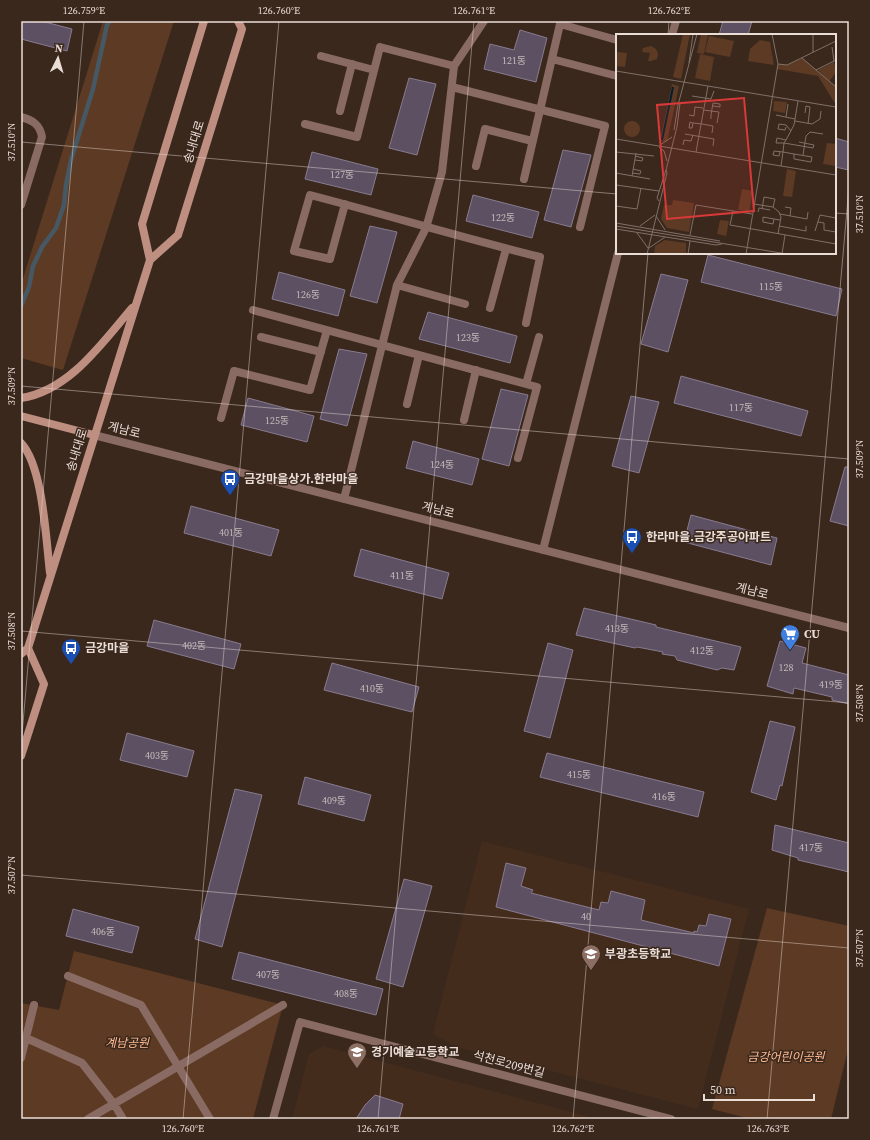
<svg xmlns="http://www.w3.org/2000/svg" width="870" height="1140" viewBox="0 0 870 1140" font-family="'Source Serif 4','Noto Sans KR',serif">
<style>
.built{fill:#442c1d}
.green{fill:#5d3a23}
.lines{fill:none;stroke-linecap:round;stroke-linejoin:round}
.stream{stroke:#465863;stroke-width:4.5}
.building{fill:#5d5063;stroke:#887b8f}
.lane{stroke:#896b63;stroke-width:8}
.street{stroke:#896b63;stroke-width:8}
.secondary{stroke:#be8f81;stroke-width:8}
.ticks{fill:none;stroke:#eaddd6;stroke-width:1;stroke-opacity:0.45}
.labels{text-anchor:middle;dominant-baseline:central;stroke-width:3;stroke-linejoin:round;paint-order:stroke}
.number-label{font-size:10px;fill:#c7bab9}
.street-label{font-size:12px;fill:#eaddd6;stroke:#3a281d}
.poi-label{font-size:12px;font-weight:bold;fill:#eaddd6;stroke:#3a281d;text-anchor:start}
.park-label{font-size:12px;font-style:italic;fill:#feba91;stroke:#3a281d}
.inset-river{fill:none;stroke:#001f32;stroke-width:2}
.inset-road{fill:none;stroke:#807067;stroke-width:1}
.view{fill:#d83a39;fill-opacity:0.15;stroke:#d83a39;stroke-width:2}
.inset-edge{fill:none;stroke:#eaddd6;stroke-width:2}
.neatline{fill:none;stroke:#eaddd6;stroke-width:1.5}
.ticks-label{font-size:10px;text-anchor:middle;fill:#eaddd6}
</style>
<rect width="100%" height="100%" fill="#3a281d"/>
<path class="built" d="M482,841L749,909L698,1109L457,1047L433,1034Z
M323,1046L597,1119H292L309,1054Z"/>
<path class="green" d="M103,21H174L63,370L21,358V285Z
M767,908L849,926V1045L831,1119H751L712,1109Z
M74,951L283,1005L253,1119H21V1003L59,1010Z"/>
<g class="lines">
<path class="stream" d="M21,306L29,287L33,266L42,247L56,228L64,205L66,185L71,160L93,89L107,25L110,21"/>
</g>
<path class="building" d="M21,21H41L72,29L67,51L21,39Z
M723,21H752L748,35H719Z
M520,30L547,38L536,82L484,69L490,44L514,50Z
M409,78L436,84L417,155L389,148Z
M835,138L849,142V170L835,167Z
M563,150L591,155L571,227L544,220Z
M312,152L378,169L371,195L305,179Z
M473,195L539,212L532,238L466,221Z
M370,226L397,232L377,303L350,296Z
M708,255L842,289L836,316L701,282Z
M279,272L345,290L338,316L272,299Z
M661,274L688,280L668,352L641,344Z
M428,312L517,336L510,363L419,339Z
M339,349L367,354L347,426L320,419Z
M681,376L808,411L801,436L674,403Z
M501,389L528,395L509,466L482,459Z
M631,396L659,402L639,473L612,466Z
M248,398L314,416L307,442L241,425Z
M413,441L479,459L472,485L406,468Z
M845,467H849V526L830,521Z
M191,506L279,530L271,556L184,533Z
M691,515L777,538L771,565L684,542Z
M361,549L449,573L442,599L354,576Z
M584,608L656,625V627L741,647L734,670L722,668L717,670L677,660L675,656L662,654L663,652L637,647L635,648L576,635Z
M154,620L241,644L234,669L147,646Z
M780,641L806,648L802,663L849,675V704L832,700V697L794,688L793,694L767,686Z
M548,643L573,650L550,738L524,731Z
M332,663L419,687L412,712L324,690Z
M770,721L795,727L782,786L780,785L776,800L751,792Z
M127,733L194,751L187,777L120,760Z
M547,753L704,792L698,817L540,777Z
M305,777L371,795L364,821L298,804Z
M235,789L262,795L222,947L195,939Z
M775,825L849,843V872L798,860V858L772,850Z
M506,863L526,868L521,886L533,890L531,893L599,910L601,902L608,903L611,891L645,900L641,920L694,933V931L697,932L699,925L706,926L709,914L731,919L719,966L496,907Z
M404,879L432,886L403,987L376,979Z
M73,909L139,927L132,953L66,936Z
M239,952L383,989L376,1015L232,979Z
M375,1095L403,1104L399,1119H356L365,1105Z"/>
<g class="lines">
<path class="lane" d="M21,117C33,120 40,125 42,137L21,205"/>
<path class="street" d="M672,35L676,21
M321,56L374,70
M552,59L617,76
M452,87L605,126L580,227
M340,111L352,64
M305,124L357,137L380,47L454,66
M476,166L485,129L532,141
M524,179L560,24L617,40
M345,204L330,259L294,251L310,195C387,215 463,238 540,257L526,323
M397,285L465,304
M490,308L506,249
M253,310L537,387L518,458
M261,337L321,352
M526,384L539,337
M407,404L419,355
M221,418L234,371L310,390L327,330
M464,420L476,370
M94,435L849,628
M344,499L397,285L426,228L442,172L454,66L484,21
M543,550L618,253
M68,976L141,1005L210,1119
M26,1038L82,1063L114,1104L123,1119
M21,1058L34,1005
M88,1119L283,1005
M273,1119L300,1022L671,1119"/>
<path class="secondary" d="M150,260L178,235L242,29L238,21
M21,398C69,391 102,343 132,308
M21,416L94,435
M21,443C43,466 46,540 50,573
M21,654L28,648L150,260L142,224L204,21
M21,756L44,684L28,648"/>
</g>
<path class="ticks" d="M668,35L669,21M21,142L617,194M835,213L849,214M21,386L849,459M21,631L849,703M21,746L84,21M21,875L849,948M183,1119L279,21M378,1119L474,21M573,1119L648,253M767,1119L849,187"/>
<defs>
<g id="bus-pin" transform="scale(1)"><path d="M0 17L-7.5 6A9.5 9.5 0 1 1 7.5 6Z" fill="#1a4fb4" stroke="#3a281d"/><path d="M-5-6H5V4H4V6H2V4H-2V6H-4V4H-5ZM-3.5-4V0h7V-4ZM-3.5 1.2v1.5H-2V1.2ZM2 1.2v1.5H3.5V1.2Z" fill="#fff"/></g>
<g id="supermarket-pin" transform="scale(1)"><path d="M0 17L-7.5 6A9.5 9.5 0 1 1 7.5 6Z" fill="#3f7fe0" stroke="#3a281d"/><path d="M-6-5.5h2.5l.6 2H6L4.5 2H-2.5L-4.4-4H-6ZM-1.5 3.2a1.3 1.3 0 1 0 .1 0ZM3 3.2a1.3 1.3 0 1 0 .1 0Z" fill="#fff"/></g>
<g id="school-pin" transform="scale(1)"><path d="M0 17L-7.5 6A9.5 9.5 0 1 1 7.5 6Z" fill="#8d6e63" stroke="#3a281d"/><path d="M0-5L7-2L0 1L-7-2ZM-4 1L0 2.5L4 1V4Q0 6-4 4Z" fill="#fff"/></g>
</defs>
<g fill-rule="evenodd">
<use href="#bus-pin" x="230" y="479"/>
<use href="#bus-pin" x="632" y="537"/>
<use href="#supermarket-pin" x="790" y="634"/>
<use href="#bus-pin" x="71" y="648"/>
<use href="#school-pin" x="591" y="954"/>
<use href="#school-pin" x="357" y="1052"/>
</g>
<g class="labels">
<g class="number-label">
<text x="514" y="60">121동</text>
<text x="342" y="174">127동</text>
<text x="503" y="217">122동</text>
<text x="771" y="286">115동</text>
<text x="308" y="294">126동</text>
<text x="468" y="337">123동</text>
<text x="741" y="407">117동</text>
<text x="277" y="420">125동</text>
<text x="442" y="464">124동</text>
<text x="231" y="532">401동</text>
<text x="402" y="575">411동</text>
<text x="617" y="628">413동</text>
<text x="194" y="645">402동</text>
<text x="702" y="650">412동</text>
<text x="786" y="667">128</text>
<text x="831" y="684">419동</text>
<text x="372" y="688">410동</text>
<text x="157" y="755">403동</text>
<text x="579" y="774">415동</text>
<text x="664" y="796">416동</text>
<text x="334" y="800">409동</text>
<text x="811" y="847">417동</text>
<text x="586" y="916">40</text>
<text x="103" y="931">406동</text>
<text x="268" y="974">407동</text>
<text x="346" y="993">408동</text>
</g>
<g class="street-label">
<text transform="translate(194 142) rotate(-73)">송내대로</text>
<text transform="translate(124 430) rotate(14)">계남로</text>
<text transform="translate(77 450) rotate(-73)">송내대로</text>
<text transform="translate(438 510) rotate(14)">계남로</text>
<text transform="translate(752 591) rotate(14)">계남로</text>
<text transform="translate(509 1064) rotate(15)">석천로209번길</text>
</g>
<g class="poi-label">
<text x="244" y="479">금강마을상가.한라마을</text>
<text x="646" y="537">한라마을.금강주공아파트</text>
<text x="804" y="634">CU</text>
<text x="85" y="648">금강마을</text>
<text x="605" y="954">부광초등학교</text>
<text x="371" y="1052">경기예술고등학교</text>
</g>
<g class="park-label">
<text x="127" y="1043">계남공원</text>
<text x="786" y="1057">금강어린이공원</text>
</g>
</g>
<g transform="translate(616 34)">
<rect width="220" height="220" fill="#3a281d"/>
<path d="M67,0H74L65,45L57,43ZM85,0L92,1L88,20L81,19ZM93,2L118,7L114,23L89,18ZM144,6L154,8L158,31L132,27L134,15ZM35,12L40,15L42,20L41,25L35,27H32L34,19L26,18L27,14ZM1,18L11,19L9,33L0,32ZM84,20L98,23L94,47L79,44ZM186,24L220,53V71L202,42L161,35L162,30L171,31ZM218,28L220,38L213,48L202,36ZM56,50L63,52L51,108L44,106ZM158,67L171,68L169,79L157,77ZM8 95a8 8 0 1 1 16 0a8 8 0 1 1-16 0ZM211,109L220,110V132L207,130ZM171,135L180,137L176,163L167,162ZM126,155L137,157L133,178L122,176ZM57,166L78,169L73,198L51,194L45,185L48,171H56ZM104,186L113,187L110,202L101,200ZM49,206L70,209V220H38L39,212Z" fill="#5d3a23"/>
<path class="inset-river" d="M46,106L57,53"/>
<path class="inset-road" d="M197,0V18M216,13L218,27M186,24L220,53M73,29L77,0M162,30L171,31L220,7M200,36L220,26M0,37L220,73M76,62L95,65L98,57M87,76L103,78L101,89M189,79L190,72L194,73L192,90M73,81L78,82L79,73L87,74M160,81L179,85M170,83L172,70M95,85V81L97,69L104,70V73L97,72M179,87L196,90L204,85L205,77M77,89L76,94H73L74,88L77,89L86,90L97,92L96,99M170,93L169,96L162,95L163,90L170,91L175,97M58,96L62,71L81,0M69,100L98,105L97,112M0,105L220,141M170,106L161,104L160,109H168L170,106L178,91L182,67M44,111L56,103M67,111L68,106L75,107L77,101M43,113L48,117L51,127M0,118L38,122M80,118L92,52M164,118L163,122L157,121L158,117L167,118L168,109L197,114L198,111L183,108M187,121L190,102L194,98L207,100M19,126L26,127L27,124L19,122M165,132L167,118L178,120V125L195,128L196,123L178,120M0,139L34,145M16,139L24,140L25,137L17,135M16,142L20,119M0,151L43,157M43,167L41,164L50,136M138,170L157,173L163,178L165,183L162,200M0,172L21,175L25,154M169,173L175,174L174,182M146,175L148,163L159,165L157,173M117,177L114,191L220,210M142,178L143,174L154,176M164,180L191,185L192,178M40,182L49,196M158,185L157,190L147,188V183L158,185L164,186M202,188L208,189V196L220,198M0,189L104,207M0,192L171,220M24,192L39,181M163,192L190,197V192M0,195L100,211L106,210M199,197L204,181L220,184M21,199L32,214M74,201L80,171L136,180M33,214L49,203M31,220L51,139L50,136L61,93L64,69M72,220L74,207M130,220L162,30L156,0M166,220L169,201"/>
<path class="view" d="M128,64L138,177L51,185L41,71Z"/>
<rect width="220" height="220" class="inset-edge"/>
</g>
<rect width="870" height="1140" fill="none" stroke="#3a281d" stroke-width="44"/>
<g transform="translate(58 58) rotate(5)" stroke="#3a281d" stroke-width="3" paint-order="stroke">
<path d="M0-3L7 15L0 10L-7 15Z" fill="#eaddd6"/>
<text y="-6" font-size="11" font-weight="bold" text-anchor="middle" fill="#eaddd6">N</text>
</g>
<path d="M704 1094v6h110v-6" fill="none" stroke="#eaddd6" stroke-width="2"/>
<text x="710" y="1094" font-size="12" fill="#eaddd6" stroke="#3a281d" stroke-width="3" paint-order="stroke">50 m</text>
<rect x="22" y="22" width="826" height="1096" class="neatline"/>
<g class="ticks-label">
<text x="84" y="14">126.759°E</text>
<text x="279" y="14">126.760°E</text>
<text x="474" y="14">126.761°E</text>
<text x="669" y="14">126.762°E</text>
<text transform="translate(11 142) rotate(-90)" y="4">37.510°N</text>
<text transform="translate(859 214) rotate(-90)" y="4">37.510°N</text>
<text transform="translate(11 386) rotate(-90)" y="4">37.509°N</text>
<text transform="translate(859 459) rotate(-90)" y="4">37.509°N</text>
<text transform="translate(11 631) rotate(-90)" y="4">37.508°N</text>
<text transform="translate(859 703) rotate(-90)" y="4">37.508°N</text>
<text transform="translate(11 875) rotate(-90)" y="4">37.507°N</text>
<text transform="translate(859 948) rotate(-90)" y="4">37.507°N</text>
<text x="183" y="1132">126.760°E</text>
<text x="378" y="1132">126.761°E</text>
<text x="573" y="1132">126.762°E</text>
<text x="768" y="1132">126.763°E</text>
</g>
</svg>
